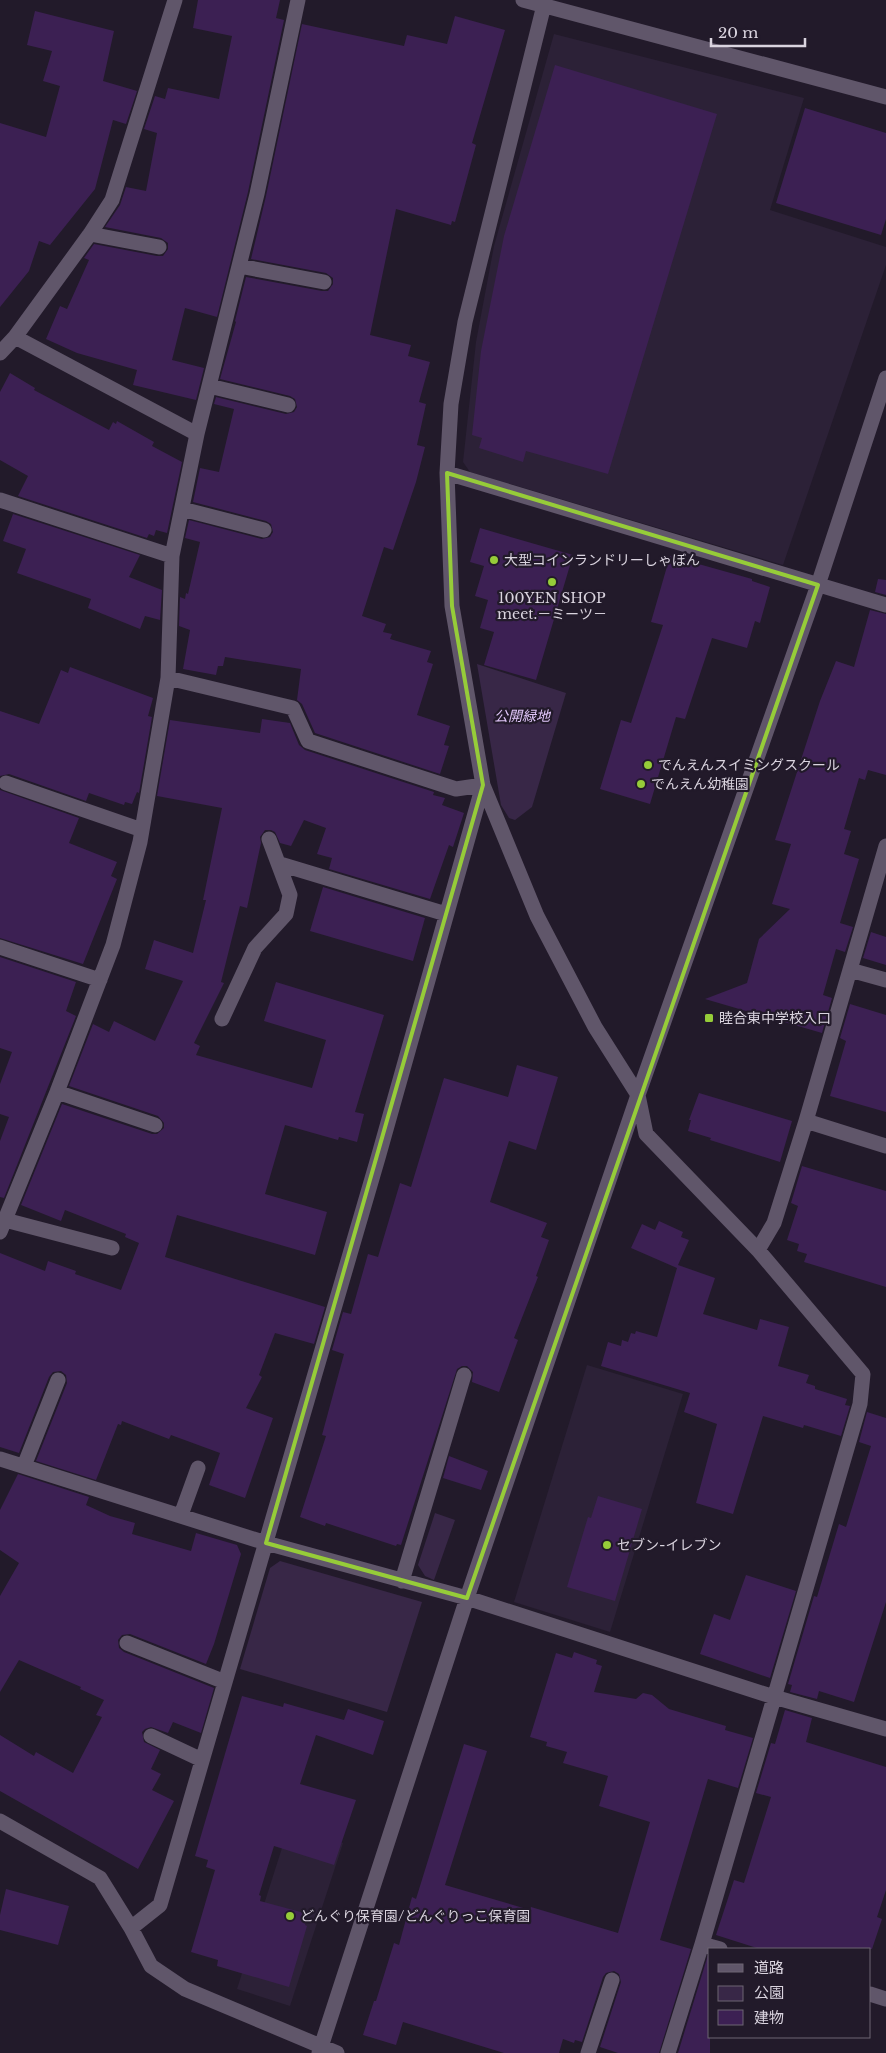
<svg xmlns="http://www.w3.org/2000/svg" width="886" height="2053" viewBox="0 0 886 2053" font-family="'Libre Baskerville','Noto Sans JP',serif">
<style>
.built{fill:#2c2137}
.green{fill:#382747}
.building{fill:#3c2053}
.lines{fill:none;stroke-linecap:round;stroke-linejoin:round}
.minor{stroke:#60566a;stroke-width:15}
.marked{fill:none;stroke:#96cc39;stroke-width:4;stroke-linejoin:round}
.poi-dot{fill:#96cc39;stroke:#221a2a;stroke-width:2}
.labels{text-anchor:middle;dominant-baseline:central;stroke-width:4.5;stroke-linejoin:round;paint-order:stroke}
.poi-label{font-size:14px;fill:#dad4df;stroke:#221a2a;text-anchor:start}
.park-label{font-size:14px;font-style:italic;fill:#dfc5f8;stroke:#221a2a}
</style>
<rect width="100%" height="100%" fill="#221a2a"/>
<path class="built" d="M554,34L804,98L770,210L886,247V265L783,565L470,472L463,462L476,342L494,246Z
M587,1365L683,1394L610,1632L514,1602Z
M289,1826L343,1843L290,2006L237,1989Z"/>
<path class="green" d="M477,664L566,693L532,807L515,820L509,818L501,805Z
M435,1513L455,1520L434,1580L425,1576L418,1565Z
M280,1561L422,1602L387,1712L240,1669L270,1568Z"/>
<path class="building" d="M198,0H280L276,18L284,20L248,192L217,317L185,308L172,360L204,368L196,400L133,385L137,370L77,353L46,339L60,306L67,309L89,260L84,258L94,244L157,256H163L168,249V243L161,238L105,227L120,205L126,187L146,191L157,133L144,129L155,96L165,99L168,88L219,99L232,36L193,28Z
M35,11L114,31L103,81L137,91L126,124L113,120L95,189L50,245L39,241L29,271L0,307V123L46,137L60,86L43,81L52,51L27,45Z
M455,16L505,30L472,143L476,145L455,222L452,221L451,225L396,209L370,335L411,345L408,356L430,362L419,402L426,404L417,445L425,447L416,482L393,550L384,547L362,616L386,624L383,632L392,634L390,639L431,651L427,662L433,664L417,715L450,726L444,745L449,746L440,774L315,733L302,704L297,700L301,669L225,657L223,666H218L216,675L183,669L190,630L179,626L180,597L185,599L186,593L188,594L200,542L185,538L189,520L262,539L270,537L273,532L271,524L266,521L193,502L200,468L219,472L234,409L214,404L216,397L286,414L294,412L297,407L295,399L290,396L220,379L236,322L235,321L246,277L322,291H328L333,284V278L326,273L251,259L266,196L302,24L404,46L407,35L447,44Z
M555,65L717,114L608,474L526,451L523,462L479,448L482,438L472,435L481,351L504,236Z
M805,108L886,133V219L881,235L776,203Z
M10,373L35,388L34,390L109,430L113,422L116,424L117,421L154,442L152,446L182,462L167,533L156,530L154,536L149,534L147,538L18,496L28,476L0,460V392Z
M13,514L140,555L129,577L162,590L160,620L145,616L140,629L88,608L91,599L17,573L26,549L3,541Z
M480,528L573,555L536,680L484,665L494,632L480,628L488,600L475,596L484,566L470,562Z
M670,556L752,579V581L770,587L760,623L755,621L747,648L712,638L685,719L676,717L650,804L600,789L621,720L631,723L663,625L651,622Z
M878,579L886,580V595L875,592Z
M870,610L886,614V775L868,770L865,780L859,778L844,829L851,831L844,854L859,859L840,923L853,927L845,952L836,949L823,995L832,998L822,1033L705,999L747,983L759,939L790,909L772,904L791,844L775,840L820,701L836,661L854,667Z
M70,667L153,698L148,716L152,717L139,793L137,792L132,804L125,802L124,805L89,793L86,801L9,774L0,776V711L39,724L61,670L68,673Z
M262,719L290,723L299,745L305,750L434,792L433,795L445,798L442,805L464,813L453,847L449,845L430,899L329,869L332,858L317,854L326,828L304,820L291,846L280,843L275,832L271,830H265L260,837L261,843L247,908L240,906L221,982L224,983L194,1043L200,1046L196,1055L312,1088L326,1040L264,1021L276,982L384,1015L355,1112L364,1114L357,1142L339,1137L338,1140L285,1125L265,1194L327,1212L315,1255L177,1215L165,1257L325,1307L314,1344L275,1333L259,1375L262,1377L246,1408L273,1418L245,1498L209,1485L220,1453L171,1435L169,1439L122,1421L121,1425L118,1424L96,1480L36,1461L67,1383L66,1375L61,1371L53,1372L49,1377L19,1453L0,1447V1253L45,1271L48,1261L76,1271L75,1274L121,1290L139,1243L125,1237L126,1234L65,1210L61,1221L21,1205L62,1104L152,1134H157L164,1128V1123L158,1116L69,1086L93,1024L109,1032L114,1021L155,1041L183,981L145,969L154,940L193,953L206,900H203L222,808L157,796L170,720L260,733Z
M0,790L79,818L69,843L117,862L111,876L117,879L83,964L0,938Z
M323,887L425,918L413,961L310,931Z
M871,932L886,937V965L863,958Z
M0,957L76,982L66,1011L76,1016L4,1198L0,1197V1141L9,1117L0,1114V1084L12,1052L0,1048Z
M850,1004L886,1015V1112L830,1096L846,1041L840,1038Z
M517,1065L558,1077L536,1150L509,1141L490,1202L547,1223L541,1237L549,1240L536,1276L538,1277L514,1338L518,1340L499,1392L472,1382L473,1372L467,1366H462L457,1369L401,1545L397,1544L396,1546L326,1523L325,1526L300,1517L326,1436L322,1435L344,1354L332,1350L343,1312L351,1314L368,1254L378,1257L400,1183L411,1187L444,1078L508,1097Z
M699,1093L792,1121L780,1162L710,1140L711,1138L688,1131L691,1120H689Z
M802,1166L886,1191V1287L804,1262L807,1254L797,1251L799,1244L787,1240L798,1206L791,1203Z
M659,1221L683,1232L681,1237L689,1240L678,1265L715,1278L703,1314L757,1330L760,1319L789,1327L778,1366L809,1375L806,1383L815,1386V1389L847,1399L845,1405L850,1406L841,1436L804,1425L803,1428L763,1416L733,1514L696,1503L717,1424L684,1412L690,1393L601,1366L608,1342L621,1346L622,1340L628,1342L631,1333L635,1334L636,1331L657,1337L677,1268L631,1248L642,1224L655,1230Z
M867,1412L886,1418V1602L854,1702L819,1691L817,1699L790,1692L792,1685L788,1684L814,1596L817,1597L839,1524L846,1527L871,1446L859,1442Z
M449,1456L488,1471L481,1490L443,1478Z
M18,1474L89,1497L86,1505L110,1516L135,1523L132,1534L191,1551L196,1533L237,1545L241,1554L214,1644L206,1664L130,1634L122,1635L118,1640L119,1648L124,1652L214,1688L201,1733L173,1722L168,1733L151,1727L145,1729L142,1732L144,1742L160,1750L151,1769L161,1774L152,1790L174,1801L138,1869L0,1791V1735L34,1756L36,1752L73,1773L102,1717L96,1715L104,1700L80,1689L81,1687L19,1660L0,1692V1596L19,1563L0,1550V1510Z
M598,1496L642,1509L615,1601L567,1587L588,1517L591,1518Z
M746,1575L796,1591L770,1678L700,1654L714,1614L730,1620Z
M574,1652L597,1660L596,1664L602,1666L594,1692L636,1699L643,1693L652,1695L669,1709L726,1726L725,1730L753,1738L738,1788L708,1779L660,1940L691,1949L659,2053H618L600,2047L621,1982L619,1974L614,1971L606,1973L603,1977L582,2042L575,2040L574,2043L563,2039L559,2053H504L403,2022L396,2045L363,2035L374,2001H376L394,1943L399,1945L412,1897L416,1899L464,1744L487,1751L445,1885L530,1910L531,1907L618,1933L650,1822L599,1806L608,1776L563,1763L567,1752L546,1746L547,1742L530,1737L556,1653L572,1658Z
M242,1696L283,1707L284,1703L344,1720L348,1709L384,1721L373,1755L316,1735L300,1784L356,1800L334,1865L274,1846L259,1895L261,1896L260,1901L308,1914L305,1925L307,1926L289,1987L217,1966L218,1960L191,1952L215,1870L206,1867L208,1860L195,1856Z
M785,1710L812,1718L806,1742L886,1767V1890L877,1917L882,1919L872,1949H760L716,1935L734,1880L744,1883L771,1797L756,1793L771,1743L775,1744Z
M6,1889L69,1906L58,1945L0,1930V1915Z
M708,1955L710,1956V2053H678Z"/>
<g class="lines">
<path class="minor" d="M523,0L886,97
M544,5L465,322L451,404L447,473L452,606L483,785L537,916L595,1027L638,1095L646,1134L758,1250L863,1374L860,1404L702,1944L668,2053
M90,234L159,247
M239,266L324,282
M15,337L197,434
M0,353L15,337L90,234L112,200L175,0
M209,386L288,405
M447,473L886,605
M0,500L172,556
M182,509L264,530
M6,783L142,830
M280,864L446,914
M0,947L100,980
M850,970L886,980
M222,1019L255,948L286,914L290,895L269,839
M57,1092L155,1125
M806,1121L886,1146
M5,1220L112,1248
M0,1232L57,1092L113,945L140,842L168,678L172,556L197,434L257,194L298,0
M758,1250L774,1223L806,1121L886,846
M0,1459L266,1543L467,1598L774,1697L886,1729
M24,1466L58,1380
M181,1515L198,1468
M402,1581L464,1375
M127,1643L225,1682
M151,1736L202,1760
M0,1821L100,1878L131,1928L151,1966L185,1989L337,2053
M131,1928L160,1905L378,1158L483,785L456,789L308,741L293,708L168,678
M702,1944L720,1949
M870,1994L886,1999
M319,2053L467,1598L638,1095L818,585L886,378
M588,2053L612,1980"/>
</g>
<path class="marked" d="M447,473L818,585L467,1598L266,1543L483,785L452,606Z"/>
<g class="poi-dot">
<circle cx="494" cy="560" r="5"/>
<circle cx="552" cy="582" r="5"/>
<circle cx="648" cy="765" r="5"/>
<circle cx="641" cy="784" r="5"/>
<rect x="704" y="1013" width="10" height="10" rx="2.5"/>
<circle cx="607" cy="1545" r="5"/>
<circle cx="290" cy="1916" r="5"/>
</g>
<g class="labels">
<g class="poi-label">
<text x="504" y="560">大型コインランドリーしゃぼん</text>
<text x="552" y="598" text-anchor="middle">100YEN SHOP<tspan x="552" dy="16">meet.－ミーツ－</tspan></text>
<text x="658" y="765">でんえんスイミングスクール</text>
<text x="651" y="784">でんえん幼稚園</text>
<text x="719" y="1018">睦合東中学校入口</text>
<text x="617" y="1545">セブン-イレブン</text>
<text x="300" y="1916">どんぐり保育園/どんぐりっこ保育園</text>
</g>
<g class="park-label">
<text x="522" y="716">公開緑地</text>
</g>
</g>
<rect x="708" y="1948" width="162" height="90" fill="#221a2a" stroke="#6c6472"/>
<rect x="718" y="1964" width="25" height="8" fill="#60566a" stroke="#6c6472"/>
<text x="754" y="1973" font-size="15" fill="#dad4df">道路</text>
<rect x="718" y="1986" width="25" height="15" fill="#382747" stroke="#6c6472"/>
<text x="754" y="1998" font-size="15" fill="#dad4df">公園</text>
<rect x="718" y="2010" width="25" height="15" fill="#3c2053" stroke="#6c6472"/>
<text x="754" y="2023" font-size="15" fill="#dad4df">建物</text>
<path d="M711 38v8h94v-8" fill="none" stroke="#dad4df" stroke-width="2.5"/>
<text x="718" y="38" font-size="15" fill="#dad4df" stroke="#221a2a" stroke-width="4" paint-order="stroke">20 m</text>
</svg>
